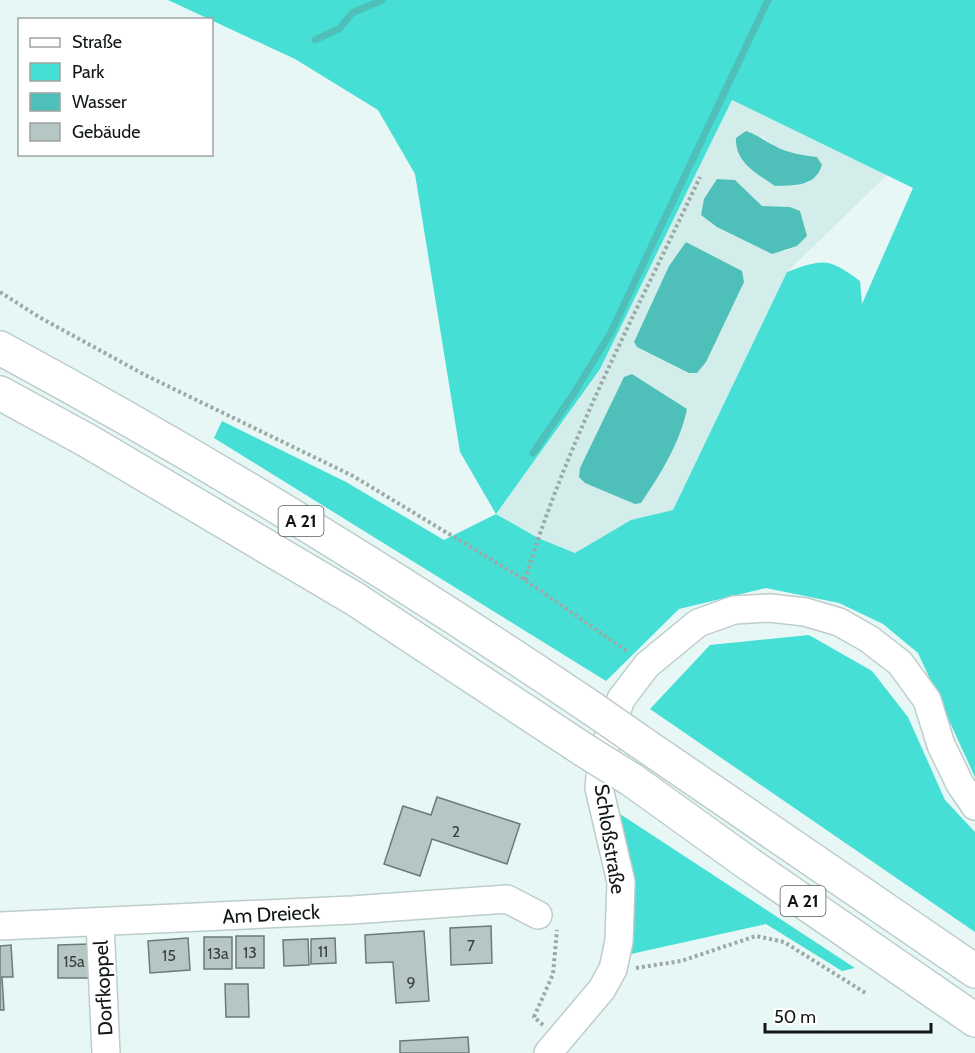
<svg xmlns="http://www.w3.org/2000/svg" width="975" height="1053" viewBox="0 0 975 1053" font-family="Cabin,sans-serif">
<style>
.built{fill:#d3edea;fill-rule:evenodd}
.green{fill:#45dfd6;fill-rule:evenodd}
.water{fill:#4ec0b9}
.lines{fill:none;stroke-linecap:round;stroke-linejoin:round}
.stream{stroke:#4ec0b9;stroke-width:7}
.building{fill:#b6c6c4;stroke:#6c7b79;stroke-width:1.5}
.minor-casing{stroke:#bdcdcc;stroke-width:30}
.highway-casing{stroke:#bdcdcc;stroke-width:36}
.path{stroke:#9da9a8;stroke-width:4;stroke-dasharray:3 3;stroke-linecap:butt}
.minor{stroke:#fff;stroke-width:27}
.highway{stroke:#fff;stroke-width:33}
.highway-bridge-casing{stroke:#bdcdcc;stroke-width:36;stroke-linecap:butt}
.highway-bridge{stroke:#fff;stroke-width:33}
.labels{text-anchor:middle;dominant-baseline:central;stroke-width:4.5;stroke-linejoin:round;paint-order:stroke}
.number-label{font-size:16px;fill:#3a4242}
.shield{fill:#fff;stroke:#585c5c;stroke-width:1.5}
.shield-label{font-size:18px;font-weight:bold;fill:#111616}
.street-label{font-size:20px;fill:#111616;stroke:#fff}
</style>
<rect width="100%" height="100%" fill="#e7f7f6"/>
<path class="built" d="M732,100L887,175L787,272L673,510L631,520L576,553L538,538L496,514L600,369ZM761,135L772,145L790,152L817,157L809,183L775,186ZM717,179L735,180L762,206L790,207L807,236L797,246L785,251ZM686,242L742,271L689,373L637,347L634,342Z"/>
<path class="green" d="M168,0H975V777L918,653L883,624L839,603L766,588L679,609L606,681L214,438L222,421L346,482L444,540L496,514L460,452L415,174L378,110L295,59ZM732,100L913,188L862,304L860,281C829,258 824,258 787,272L673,510L631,520L575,553L538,538L496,514L600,369Z
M809,635L872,671L908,717L945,800L975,832V932L650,709L710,645Z
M617,812L855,968L842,971L766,924L631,954V898Z"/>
<path class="water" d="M746,131C758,135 764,141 775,146C788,153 802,155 817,157L822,165C815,187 795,185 775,186C756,173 735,162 736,138Z
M717,179L735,180L762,206L790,207L800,211L807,236L797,246L772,254L717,227L701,215L704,199Z
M686,242L742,271L744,282L706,362L697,373H689L637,347L634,342L669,266Z
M632,374L687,409C680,443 660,475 641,503L635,504L585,483L579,477L580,468L624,377Z"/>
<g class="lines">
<path class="stream" d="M315,40L340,28L352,13L382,0
M533,453L574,393L610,334L768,0"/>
</g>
<path class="building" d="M437,797L520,824L507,864L432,839L420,876L384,864L403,806L431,815Z
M491,926L492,963L451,965L450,928Z
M424,931L429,1001L396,1003L393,962L366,963L365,935Z
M236,936H264V968H236Z
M204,937H232V969H204Z
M188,938L190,970L150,973L148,941Z
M335,938L336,963L311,964V939Z
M308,939L309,965L284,966L283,940Z
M90,944V978H58V945Z
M11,945L13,977H2L4,1010H0V946Z
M225,984H248L249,1017H226Z
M468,1037L469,1053H400V1041Z"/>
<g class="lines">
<g class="minor-casing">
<path id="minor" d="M100,923L106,1053
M0,926L352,910L507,899L538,915
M548,1053L602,989L613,969L619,941L621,882L599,788L602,756L621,699L647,665L698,623L734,610L770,608L805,612L839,622L869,639L900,663L927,700L941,745L960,784L975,806"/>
</g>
<g class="highway-casing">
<path id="highway" d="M0,348C204,458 400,579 593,709
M0,393L88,441L355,599L584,750
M639,741L975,971
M632,780L746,862L975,1020"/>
</g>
<path class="path" d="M0,292L39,317L145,375L353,476L525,580L628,652
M525,580C567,440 638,309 700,177
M636,968L681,961L756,936L784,942L867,994
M543,1025L534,1017L553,974L557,930"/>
<use href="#minor" class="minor"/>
<use href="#highway" class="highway"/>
<g class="highway-bridge-casing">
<path id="highway-bridge" d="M593,709L639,741
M584,750L632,780"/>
</g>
<use href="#highway-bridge" class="highway-bridge"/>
</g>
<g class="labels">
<g class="number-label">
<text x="456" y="831">2</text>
<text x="471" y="945">7</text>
<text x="323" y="951">11</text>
<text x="250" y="952">13</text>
<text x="218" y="953">13a</text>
<text x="169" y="955">15</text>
<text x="74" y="961">15a</text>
<text x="411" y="982">9</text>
</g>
<g class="shield">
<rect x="278.5" y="506" width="45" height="30" rx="4.5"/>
<rect x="780.5" y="886" width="45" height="30" rx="4.5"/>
</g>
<g class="shield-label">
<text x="301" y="521">A 21</text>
<text x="803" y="901">A 21</text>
</g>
<g class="street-label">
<text transform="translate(610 839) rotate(81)">Schloßstraße</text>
<text transform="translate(271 914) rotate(-3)">Am Dreieck</text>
<text transform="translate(103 988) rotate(-93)">Dorfkoppel</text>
</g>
</g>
<rect x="18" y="18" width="195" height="138" fill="#ffffff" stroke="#a0a2a2" stroke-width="1.5"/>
<rect x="30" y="38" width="30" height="9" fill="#ffffff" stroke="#a0a2a2" stroke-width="1.5"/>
<text x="72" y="48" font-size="18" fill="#111616">Straße</text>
<rect x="30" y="63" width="30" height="18" fill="#45dfd6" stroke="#a0a2a2" stroke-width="1.5"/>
<text x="72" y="78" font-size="18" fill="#111616">Park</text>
<rect x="30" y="93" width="30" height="18" fill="#4ec0b9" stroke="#a0a2a2" stroke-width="1.5"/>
<text x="72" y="108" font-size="18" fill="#111616">Wasser</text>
<rect x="30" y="123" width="30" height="18" fill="#b6c6c4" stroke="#a0a2a2" stroke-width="1.5"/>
<text x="72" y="138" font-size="18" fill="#111616">Gebäude</text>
<path d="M765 1023v9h166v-9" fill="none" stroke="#111616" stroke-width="3"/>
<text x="774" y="1023" font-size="18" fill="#111616" stroke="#ffffff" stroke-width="4.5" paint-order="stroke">50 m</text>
</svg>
